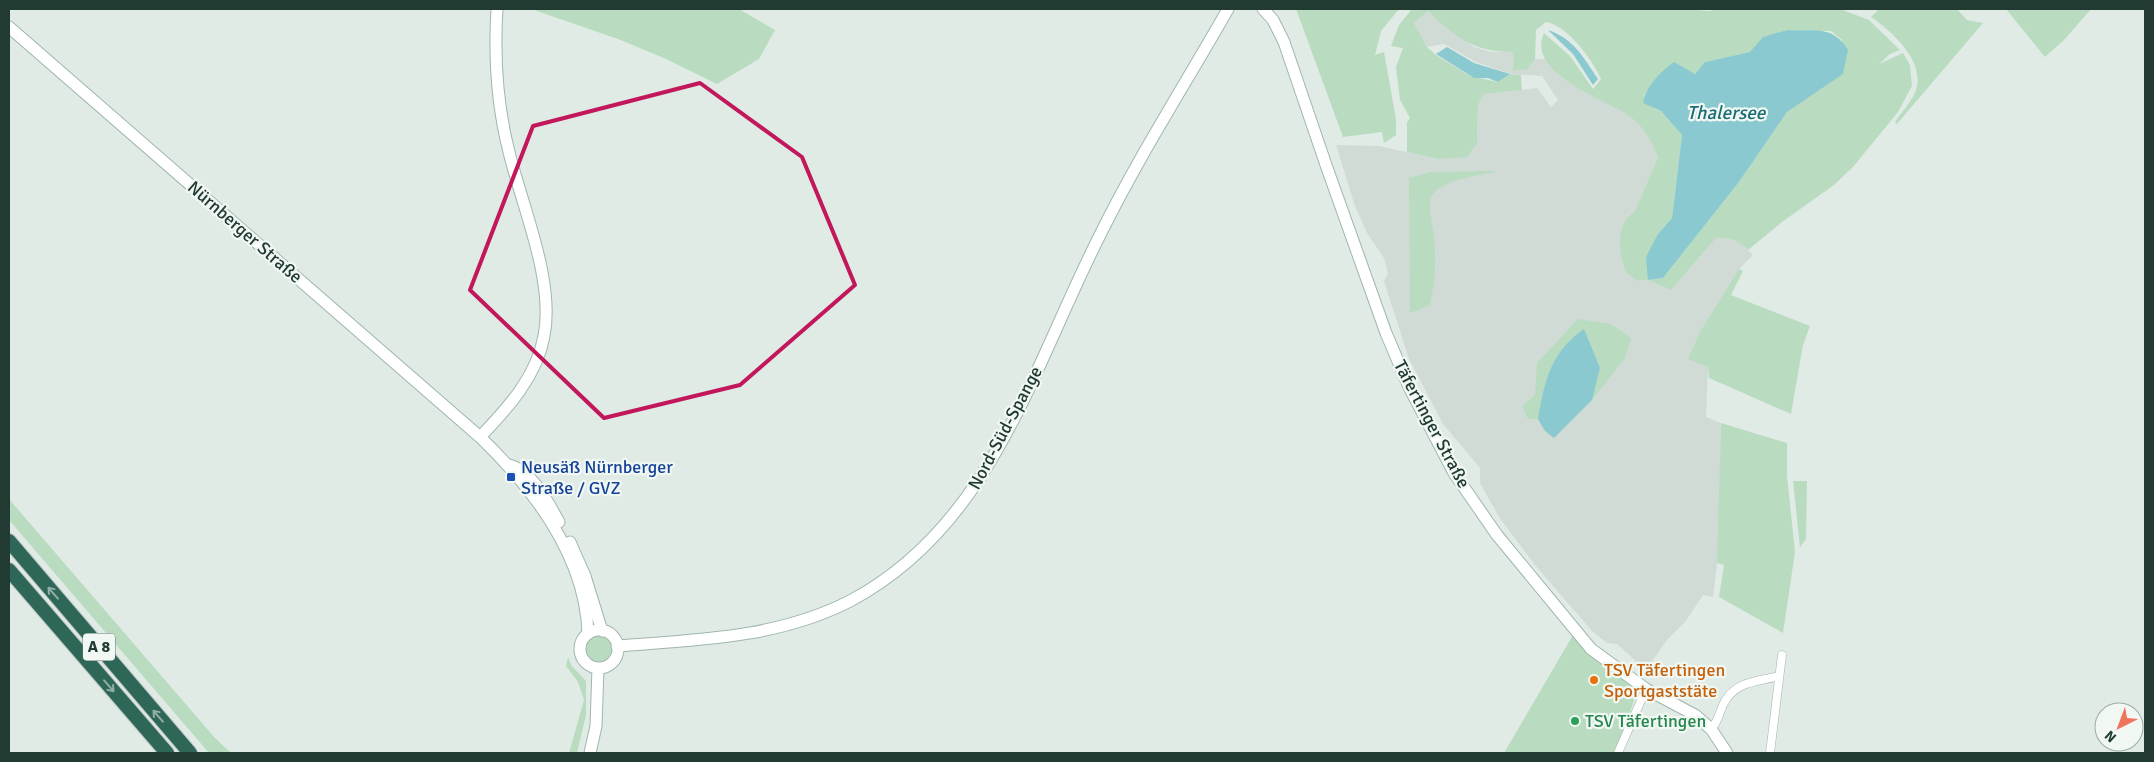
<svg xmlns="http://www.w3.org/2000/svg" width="2154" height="762" viewBox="0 0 2154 762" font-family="Signika,sans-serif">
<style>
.built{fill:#cfdbd4}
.green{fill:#b9dcc0;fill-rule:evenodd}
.water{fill:#89c9cf}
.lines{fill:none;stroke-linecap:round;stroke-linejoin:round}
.street-casing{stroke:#a3b3ac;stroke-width:9}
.secondary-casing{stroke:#9fb6ad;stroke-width:13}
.highway-casing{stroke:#c1c8c6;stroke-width:16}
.street{stroke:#fff;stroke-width:8}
.secondary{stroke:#fff;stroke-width:11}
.highway{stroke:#2e6657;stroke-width:14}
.oneway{stroke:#90afa6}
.marked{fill:none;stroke:#c2185b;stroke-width:4;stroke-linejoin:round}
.transit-dot{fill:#1a4fb4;stroke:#f1f8f4;stroke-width:2}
.food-dot{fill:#e8710a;stroke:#f1f8f4;stroke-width:2}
.leisure-dot{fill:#2e9e5b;stroke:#f1f8f4;stroke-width:2}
.labels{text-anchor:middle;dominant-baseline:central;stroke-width:4.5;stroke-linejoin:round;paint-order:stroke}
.shield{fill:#f1f8f4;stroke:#5f746c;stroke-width:1}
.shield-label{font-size:16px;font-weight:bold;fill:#213b32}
.street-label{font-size:18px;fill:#213b32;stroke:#f1f8f4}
.transit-label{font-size:18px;fill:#164399;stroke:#f1f8f4;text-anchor:start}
.food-label{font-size:18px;fill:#c56008;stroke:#f1f8f4;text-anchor:start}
.leisure-label{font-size:18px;fill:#27864d;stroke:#f1f8f4;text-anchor:start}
.water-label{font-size:19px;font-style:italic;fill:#1d6d75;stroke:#f1f8f4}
</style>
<rect width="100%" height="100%" fill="#e0ebe5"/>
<path class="built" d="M1428,11L1474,47L1492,52H1512L1514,60L1512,70L1528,69L1535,59H1545L1564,79L1631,117L1646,130L1658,157L1635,211L1629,215L1638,281L1648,280L1671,290L1716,238L1727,237L1741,243L1753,255L1739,269L1689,359L1708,367L1706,417L1721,423L1718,556L1713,597L1703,595L1685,622L1667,640L1646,670L1617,644L1607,643L1592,631L1535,565L1501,520L1480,483V468L1443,424L1409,359L1384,281L1388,274L1384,258L1367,233L1355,206L1336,145L1379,146L1438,159L1477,143L1478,105L1484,94L1537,88L1551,107L1558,100L1542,76L1511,74L1476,62L1444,44L1427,47L1414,23Z"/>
<path class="green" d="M531,9H739L775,30L759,59L717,84L664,58L618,39Z
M1296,9H1399L1381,31L1375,55L1384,52L1396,119V135L1384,143L1382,132L1343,137Z
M1412,9H1685L1709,11L1719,9H1840L1869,20L1900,50L1890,54L1879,64L1903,53L1910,65L1912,86L1898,112L1853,167L1834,185L1782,222L1748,250C1739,241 1730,237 1716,238L1671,290L1648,280L1638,281L1626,272C1618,253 1615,223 1635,211L1658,157C1651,141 1646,130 1633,119C1610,100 1525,75 1544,33L1570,56L1593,89L1601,79C1592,59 1568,26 1546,22L1536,30L1535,59L1528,69L1512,71L1514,60L1512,52C1474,52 1455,37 1428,11L1414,23L1427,47L1436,55L1470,76L1498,82L1510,74L1521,75L1522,90L1484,94L1478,105L1477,143L1467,157L1438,159L1407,152V122L1410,118L1400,100L1396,67L1403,48L1391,46L1399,25ZM1787,30L1831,31L1842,40L1843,73L1787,112L1739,182L1663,278L1648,280L1658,234L1672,218L1682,135L1661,111L1655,109L1644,96L1649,90L1687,70L1695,74L1705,62L1751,52L1763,38Z
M1879,9H1957L1967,20L1983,23L1897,124L1895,122C1901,113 1910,103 1915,93C1927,63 1894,33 1871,17Z
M2006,9H2091L2064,40L2045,57Z
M1498,171C1479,176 1447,178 1433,194C1427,202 1431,215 1432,224C1437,254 1436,276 1430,305L1410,313L1409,178L1431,172Z
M1739,269L1743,271L1731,295L1810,326L1803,345L1791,414L1709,378L1708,367L1688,359L1700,332Z
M1578,319L1611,324L1631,338L1625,358L1592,400L1600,368L1543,394L1538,419H1528L1522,406L1535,395L1537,363Z
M1721,423L1787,443V476L1795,552L1783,633L1719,597L1724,565L1717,563Z
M1793,481H1807L1806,539L1800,547Z
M9,499L215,738L231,753H209L197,739L9,520Z
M584 648a15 15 0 1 1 30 0a15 15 0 1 1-30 0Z
M1573,635L1591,656L1638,689L1616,753H1504Z
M568,657L571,665L586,681V715L577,753H569L584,700L578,682L566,666Z"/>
<path class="water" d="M1548,30C1574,39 1583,57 1598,79L1593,85L1573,54Z
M1787,30C1814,32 1832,24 1848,50L1843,74L1787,112L1739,182L1663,278L1648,280L1646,257L1658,234L1672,218L1682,135L1661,111L1643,103C1646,86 1660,72 1674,62L1695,74L1705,62L1750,52L1763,37Z
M1447,47L1474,63L1510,74L1498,82L1488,78H1474L1436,54Z
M1584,329L1600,368L1592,400L1554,438L1545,431L1538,419C1545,380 1550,353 1584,329Z"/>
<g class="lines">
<g class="street-casing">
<path id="street" d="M1711,729C1718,722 1719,714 1723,705C1734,681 1756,682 1779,676
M1618,753L1646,689
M1770,753L1782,655"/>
</g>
<g class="secondary-casing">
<path id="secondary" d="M1263,9L1273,20L1284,42L1326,165L1386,333L1409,387L1454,473L1497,535L1591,649L1646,689L1695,715L1711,729L1727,753
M9,27L480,437C533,488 586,556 588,634
M480,437C508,408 537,376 544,336C555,281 522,206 509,152C497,105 494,57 497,9
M509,465C532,471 548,502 559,522
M570,542L585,576L602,631
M580 649a19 19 0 1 1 38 0a19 19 0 1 1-38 0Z
M617,646C697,640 778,638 850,601C992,526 1033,366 1101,233C1139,156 1186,83 1228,9
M590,753L596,726L598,668"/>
</g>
<g class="highway-casing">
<path id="highway" d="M9,541L190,753
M9,570L167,753"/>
</g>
<use href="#street" class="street"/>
<use href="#secondary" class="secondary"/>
<use href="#highway" class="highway"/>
</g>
<defs><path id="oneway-shaft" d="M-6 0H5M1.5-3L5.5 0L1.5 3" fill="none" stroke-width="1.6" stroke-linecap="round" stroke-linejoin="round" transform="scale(1.25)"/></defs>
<g class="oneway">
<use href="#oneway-shaft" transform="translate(53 593) rotate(-131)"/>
<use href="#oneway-shaft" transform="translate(109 686) rotate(49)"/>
<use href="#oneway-shaft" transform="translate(158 716) rotate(-131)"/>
</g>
<path class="marked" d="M700,83L802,157L855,285L740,385L604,418L470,290L533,126Z"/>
<rect class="transit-dot" x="506" y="472" width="10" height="10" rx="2.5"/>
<circle class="food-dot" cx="1594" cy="680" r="5"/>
<circle class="leisure-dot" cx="1575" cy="721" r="5"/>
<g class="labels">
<rect class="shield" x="83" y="633.5" width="32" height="27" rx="4"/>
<g class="shield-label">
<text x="99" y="647">A 8</text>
</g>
<g class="street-label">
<text transform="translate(245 232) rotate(41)">Nürnberger Straße</text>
<text transform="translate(1432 424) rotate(62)">Täfertinger Straße</text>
<text transform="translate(1005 428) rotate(-62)">Nord-Süd-Spange</text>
</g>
<g class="transit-label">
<text x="521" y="467">Neusäß Nürnberger<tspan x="521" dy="21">Straße / GVZ</tspan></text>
</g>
<g class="food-label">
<text x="1604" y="670">TSV Täfertingen<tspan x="1604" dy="21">Sportgaststäte</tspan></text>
</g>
<g class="leisure-label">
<text x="1585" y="721">TSV Täfertingen</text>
</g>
<g class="water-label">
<text x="1726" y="113">Thalersee</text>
</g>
</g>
<rect width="2154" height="762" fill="none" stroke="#213b32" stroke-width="20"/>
<g transform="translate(2119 727) rotate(222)"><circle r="24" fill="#f1f8f4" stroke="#9eaca6"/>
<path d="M0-4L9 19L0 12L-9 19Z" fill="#ef755a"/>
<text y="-8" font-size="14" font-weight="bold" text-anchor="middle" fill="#213b32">N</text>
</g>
</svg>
